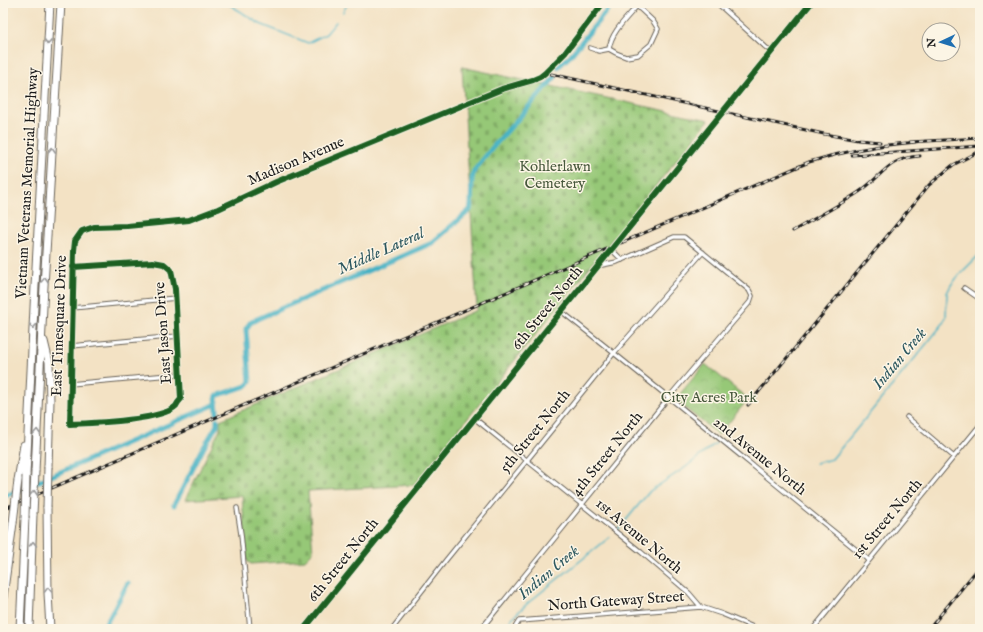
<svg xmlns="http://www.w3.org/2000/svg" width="983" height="632" viewBox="0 0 983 632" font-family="'IM FELL English',serif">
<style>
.cemetery{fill:url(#cemetery-stones);stroke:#59724a}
.park{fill:url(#park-crowns);stroke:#59724a}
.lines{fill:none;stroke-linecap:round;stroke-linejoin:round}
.stream{stroke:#47b2c5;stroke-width:1.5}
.canal{stroke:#47b2c5;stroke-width:5}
.street-casing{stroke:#676157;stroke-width:5.5}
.secondary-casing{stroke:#676157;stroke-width:7}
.highway-casing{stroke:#676157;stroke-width:9}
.street{stroke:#fff;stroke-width:3.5}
.secondary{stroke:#fff;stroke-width:5}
.highway{stroke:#fff;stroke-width:7}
.rail-casing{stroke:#1c1c1c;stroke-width:3}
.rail{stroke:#fcf5e5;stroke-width:1.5;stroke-dasharray:4.5;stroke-linecap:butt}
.highway-bridge-casing{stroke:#676157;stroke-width:9;stroke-linecap:butt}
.highway-bridge{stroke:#fff;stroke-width:7}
.cycleway-casing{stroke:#fcf5e5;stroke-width:8}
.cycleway{stroke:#1b5e20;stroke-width:6}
.oneway{stroke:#999}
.labels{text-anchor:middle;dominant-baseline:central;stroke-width:3;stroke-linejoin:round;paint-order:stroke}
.street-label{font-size:15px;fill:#1c1c1c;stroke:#fcf5e5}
.park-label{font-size:15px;fill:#47583c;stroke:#fcf5e5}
.water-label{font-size:16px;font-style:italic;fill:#2d5860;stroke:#fcf5e5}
</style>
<defs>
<pattern id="cemetery-stones" width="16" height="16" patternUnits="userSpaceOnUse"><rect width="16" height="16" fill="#96c877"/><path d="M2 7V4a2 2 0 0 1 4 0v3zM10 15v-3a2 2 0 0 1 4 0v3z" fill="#81ab66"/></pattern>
<pattern id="park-crowns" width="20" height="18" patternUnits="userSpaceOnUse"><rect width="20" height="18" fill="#96c877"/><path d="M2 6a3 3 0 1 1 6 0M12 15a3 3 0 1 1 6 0" fill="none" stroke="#81ab66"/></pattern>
</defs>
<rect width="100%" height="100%" fill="#fcf5e5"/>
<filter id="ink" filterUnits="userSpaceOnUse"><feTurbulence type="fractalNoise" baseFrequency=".025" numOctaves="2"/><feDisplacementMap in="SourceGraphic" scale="8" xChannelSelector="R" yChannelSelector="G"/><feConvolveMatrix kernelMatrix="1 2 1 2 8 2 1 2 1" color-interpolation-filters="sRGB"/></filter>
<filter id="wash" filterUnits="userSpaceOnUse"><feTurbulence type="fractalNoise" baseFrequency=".012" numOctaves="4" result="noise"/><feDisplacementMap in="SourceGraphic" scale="16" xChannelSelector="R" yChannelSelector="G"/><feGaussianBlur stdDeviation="0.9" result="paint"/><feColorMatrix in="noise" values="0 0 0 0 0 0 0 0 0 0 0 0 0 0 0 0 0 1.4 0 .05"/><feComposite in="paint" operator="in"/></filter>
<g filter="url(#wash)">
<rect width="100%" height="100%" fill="#f3e2c4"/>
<path class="cemetery" d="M462,67L709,120L414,485L308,491L313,552L305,560L251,564L247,561L242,496L185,500L220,429V420L477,310Z"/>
<path class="park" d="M705,364L748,399L719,435L675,400Z"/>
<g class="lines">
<path class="stream" d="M227,3L260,24L308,43L326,34L336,22
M343,12L348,3
M816,463L832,459L942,325L946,317L947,293L951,285L960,274L980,254
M618,530L650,491L686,467L716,443
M508,629L511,619L529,602L610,537"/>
<path class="canal" d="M558,67L570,56L613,3
M217,414L216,396L246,386L250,382L246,329L250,323L257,319L432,243L470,210L471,205L472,179L474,171L493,147L555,77
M3,497L216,404
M174,505L204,447L217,425V420
M103,629L128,583"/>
</g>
</g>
<g filter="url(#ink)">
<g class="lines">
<g class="street-casing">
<path id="street" d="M717,3L771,52
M637,6L653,21L658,29L651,44L638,55L626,57L616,53L609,49C611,32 627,18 637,6Z
M590,48L599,51L609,49
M611,249L622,260
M73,267L153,262L164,264L171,270L175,289L181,399C179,401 177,404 176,406C161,421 92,423 70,424L74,251L75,241L82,231L94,227L127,226L189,220L218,209L276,182L502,89L533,80L540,77L545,73L565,53L603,3
M964,288L980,299
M72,308L176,298
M561,311C665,393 766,477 869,560
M71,346L178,336
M70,384L180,374
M907,417L954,457
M474,418L641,552L689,593L701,607L722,614L758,629
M237,508L241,534L250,629
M392,629L446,560L614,353L703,252
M481,629L669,397L750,302L752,296L749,290L684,237H674L617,262L597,266
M514,629L519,621L701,607
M813,629L980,425"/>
</g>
<g class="secondary-casing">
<path id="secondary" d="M304,629L811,3"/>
</g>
<g class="highway-casing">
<path id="highway" d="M44,341L49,362L50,401L48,467
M35,471L44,286L61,3
M26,476L35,286L50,3
M18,480L24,445
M47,507L48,593L50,629
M3,597L13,523
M20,629L25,518
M29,629L33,514"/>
</g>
<use href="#street" class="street"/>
<use href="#secondary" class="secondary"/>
<use href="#highway" class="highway"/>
<g class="rail-casing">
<path id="rail" d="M551,74L824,134L858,140L880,142
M910,142L980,138
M852,155L980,146
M793,231C815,218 838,206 859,192C883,176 887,158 920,156
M748,405L929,185L953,165L980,151
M3,509L809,162C844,151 879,145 916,142
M929,629L980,566"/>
</g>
<use href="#rail" class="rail"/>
<g class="highway-bridge-casing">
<path id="highway-bridge" d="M47,507L48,467
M33,514L35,471
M25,518L26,476
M13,523L18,480"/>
</g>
<use href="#highway-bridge" class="highway-bridge"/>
<g class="cycleway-casing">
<path id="cycleway" d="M73,267L153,262L164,264L171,270L175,289L181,399C179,401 177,404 176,406C161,421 92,423 70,424L74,251L75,241L82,231L94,227L127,226L189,220L218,209L276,182L502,89L533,80L540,77L545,73L565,53L603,3
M304,629L811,3"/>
</g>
<use href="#cycleway" class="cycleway"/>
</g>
<defs><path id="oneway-chevron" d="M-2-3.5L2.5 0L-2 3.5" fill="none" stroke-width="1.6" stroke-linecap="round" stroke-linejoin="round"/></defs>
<g class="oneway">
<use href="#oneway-chevron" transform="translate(48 42) rotate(93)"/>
<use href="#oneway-chevron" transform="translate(52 150) rotate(-87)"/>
<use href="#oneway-chevron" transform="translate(45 280) rotate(-87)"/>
<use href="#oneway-chevron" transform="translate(33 326) rotate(93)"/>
<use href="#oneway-chevron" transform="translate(37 432) rotate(-87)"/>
<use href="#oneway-chevron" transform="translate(34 493) rotate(-87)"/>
<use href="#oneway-chevron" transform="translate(33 544) rotate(-89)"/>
<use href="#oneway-chevron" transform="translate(48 590) rotate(-92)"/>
</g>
</g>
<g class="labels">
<g class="street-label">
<text transform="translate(296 161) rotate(-23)">Madison Avenue</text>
<text transform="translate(27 183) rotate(-87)">Vietnam Veterans Memorial Highway</text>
<text transform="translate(547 308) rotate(-51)">6th Street North</text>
<text transform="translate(59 326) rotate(-88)">East Timesquare Drive</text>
<text transform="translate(163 333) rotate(-94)">East Jason Drive</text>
<text transform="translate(535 431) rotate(-51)">5th Street North</text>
<text transform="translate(607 454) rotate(-51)">4th Street North</text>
<text transform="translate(760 456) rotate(39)">2nd Avenue North</text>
<text transform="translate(887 519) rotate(-50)">1st Street North</text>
<text transform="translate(639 536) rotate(40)">1st Avenue North</text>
<text transform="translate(343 560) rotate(-51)">6th Street North</text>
<text transform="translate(616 601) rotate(-4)">North Gateway Street</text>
</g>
<g class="park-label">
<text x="555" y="166">Kohlerlawn<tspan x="555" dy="17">Cemetery</tspan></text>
<text x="709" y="397">City Acres Park</text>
</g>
<g class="water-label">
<text transform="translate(381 252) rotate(-24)">Middle Lateral</text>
<text transform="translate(900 359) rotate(-50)">Indian Creek</text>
<text transform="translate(549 573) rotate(-40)">Indian Creek</text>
</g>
</g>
<rect width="983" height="632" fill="none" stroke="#fcf5e5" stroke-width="16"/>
<g transform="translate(941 42) rotate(266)"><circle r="19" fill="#fcf5e5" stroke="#a29e95"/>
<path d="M0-3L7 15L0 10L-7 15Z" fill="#1f6fb2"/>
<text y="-6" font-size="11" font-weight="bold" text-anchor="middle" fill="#1c1c1c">N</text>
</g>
</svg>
